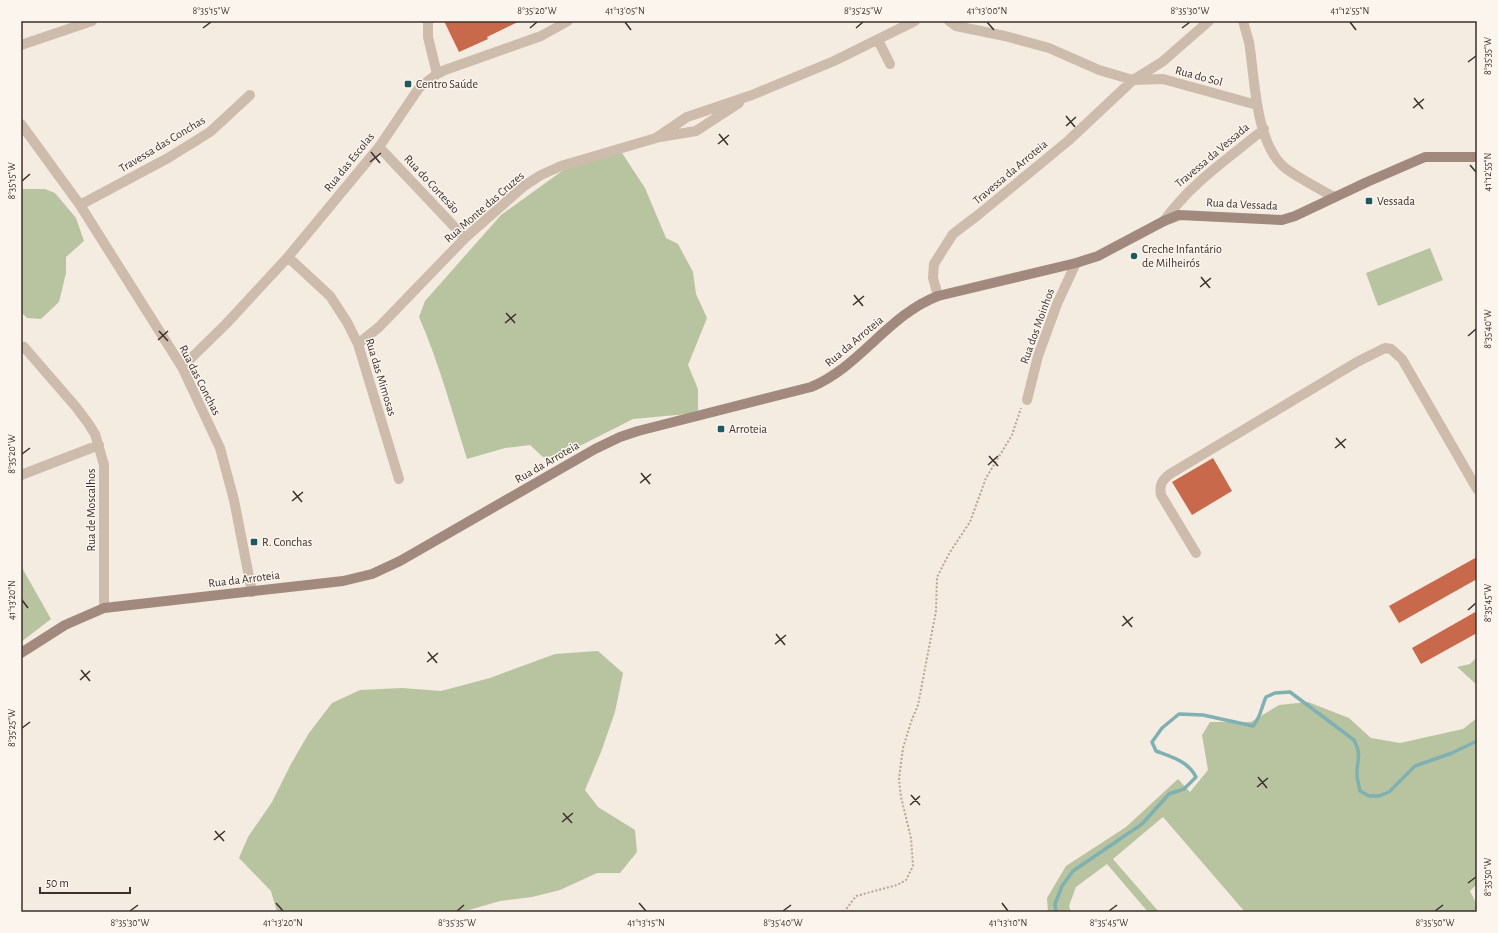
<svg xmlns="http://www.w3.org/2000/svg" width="1498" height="933" viewBox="0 0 1498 933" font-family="'Alegreya Sans',sans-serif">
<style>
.green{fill:#b8c4a0}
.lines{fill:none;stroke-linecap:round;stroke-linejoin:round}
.stream{stroke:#7fb0b2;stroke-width:3.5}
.building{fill:#c8694b}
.path{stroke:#b9a596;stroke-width:2;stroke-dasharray:2 2;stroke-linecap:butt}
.minor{stroke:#cdbbac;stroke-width:10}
.tertiary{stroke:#cdbbac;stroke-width:10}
.secondary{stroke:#a18a7d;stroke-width:10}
.ticks{fill:none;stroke:#3b302b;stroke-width:1.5}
.poi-dot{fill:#1f5a5e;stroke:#fbf5ee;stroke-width:1.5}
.labels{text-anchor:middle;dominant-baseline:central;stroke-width:3;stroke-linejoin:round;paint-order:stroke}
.street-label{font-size:12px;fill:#3b302b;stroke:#fbf5ee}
.poi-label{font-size:12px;fill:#3b302b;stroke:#fbf5ee;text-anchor:start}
.neatline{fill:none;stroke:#3b302b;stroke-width:1.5}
.ticks-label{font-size:10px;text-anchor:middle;fill:#3b302b}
</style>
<rect width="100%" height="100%" fill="#f4ebe1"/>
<path class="green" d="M622,153L645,188L666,238L678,244L693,272L696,294L707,318L688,365L698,389V413L633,419L560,456L543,457L530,445L505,448L467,459C452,411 439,363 419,317L425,301L501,215L569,166Z
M21,189H45L55,193L76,218L84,241L66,257V273L59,302L41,319L27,318L21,312Z
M1430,248L1443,280L1378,306L1366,273Z
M21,566L51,619L21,642Z
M598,651L623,673L615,712L601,752L585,790L598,807L635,830L637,852L620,873H597L560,890L532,897L500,901L462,912H277L271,891L239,858L248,837L272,802L291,764L309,733L332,703L360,690L402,688L441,691L490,678L555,654Z
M1477,657V685L1457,667L1470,664Z
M1308,702L1349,718L1371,738L1400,743L1463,729L1477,718V884L1470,891L1477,905V912H1245L1163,817L1113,859L1159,912H1148L1107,864L1076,887L1069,906L1071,912H1048L1047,898L1066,866L1126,827L1178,779L1190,792L1208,770L1202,735L1210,722H1251L1279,705Z"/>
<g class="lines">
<path class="stream" d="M1056,912L1055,904L1062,886L1073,871L1142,824L1169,794L1184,789L1196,777C1188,761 1172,757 1156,751L1152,742L1162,728L1179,714L1203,715L1253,726C1261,717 1261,708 1266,697L1275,693L1290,692L1354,740C1362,756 1357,758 1357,774C1357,780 1359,785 1360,791L1369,796H1379L1389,792L1415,766L1452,753L1477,741"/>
</g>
<path class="building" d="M444,21H520L487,37L488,39L459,52Z
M1213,458L1232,491L1192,515L1172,482Z
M1477,557V579L1399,623L1389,606Z
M1477,611V633L1421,664L1412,648Z"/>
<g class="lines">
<path class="path" d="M844,912L856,896L897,885L906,880L913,866L911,838L901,797L899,779L903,748L911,722L918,705L936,611L937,577L950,552L970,522L986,478L1012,435L1021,408"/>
<path class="minor" d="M428,21V37L437,74
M949,21L956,26L1005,36L1049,48L1099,70L1133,80L1163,79L1257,105
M1243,21C1245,28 1247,35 1249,42C1255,78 1255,142 1284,167C1296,177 1320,189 1334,197
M878,40L890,64
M21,124L80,205L182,367L220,448L234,500L252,592
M660,137L696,131L739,103
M379,147L465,238
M80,205L168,158L210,132L250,95
M1164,221C1191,183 1229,158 1264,129
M288,257L330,296L347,322L358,344L399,479
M938,296L933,278L934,264L953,234L978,215L1068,141L1133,80L1162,62L1209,21
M358,344L379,327L465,238L524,186L541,175L561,166L656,138L687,117L752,95L834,61L915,21
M21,349L24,347L76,407L88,423L95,434L104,465V608
M182,367L226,324L288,257L379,147L419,88L437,74L445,70L541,36L568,21
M1027,400L1038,356L1057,304L1076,263
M21,475L99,445
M1196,553L1161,495C1159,485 1162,480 1170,474L1357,362L1385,348L1391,349L1402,359L1477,489"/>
<path class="tertiary" d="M21,45L92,21"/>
<path class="secondary" d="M21,653L65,625L104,608L343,581L372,574L400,561L595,449L620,437L638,431L811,387C860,367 888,315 938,296L1076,263L1098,256L1164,221L1179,215L1282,220L1295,216L1367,182L1425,157H1477"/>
</g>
<path class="ticks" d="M625,22L631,30M987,22L994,30M1350,22L1356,30M203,28L211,22M530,28L537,22M856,28L863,22M1182,28L1190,22M1468,62L1476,56M1414,98L1423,109M1413,108L1424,99M1066,116L1075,127M1066,126L1076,117M719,134L728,145M718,144L729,135M371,152L380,163M370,162L381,153M1470,165L1476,172M22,181L30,174M1201,277L1210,288M1200,287L1211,278M854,295L863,306M853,305L864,296M506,313L515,323M505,323L516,314M159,331L168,341M1468,336L1476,329M158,340L168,331M1336,438L1345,448M1335,448L1346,439M22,454L30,448M989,456L998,466M988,465L998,456M641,473L650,484M640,483L651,474M293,491L302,502M292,501L303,492M22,600L28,608M1468,610L1476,603M1123,616L1132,627M1122,626L1133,617M776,634L785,645M775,644L786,635M428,652L437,663M427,662L438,653M81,670L90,681M80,680L90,671M22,728L30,722M1258,777L1267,788M1257,787L1268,778M911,795L920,805M910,805L920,796M563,813L572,823M562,822L573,813M215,831L224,841M214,840L225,831M1468,883L1476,877M276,903L283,911M639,903L646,911M1002,903L1008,911M130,911L138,905M457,911L464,905M783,911L791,905M1109,911L1117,905M1435,911L1443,905"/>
<g class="poi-dot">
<rect x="404" y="80" width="8" height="8" rx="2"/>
<rect x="1365" y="197" width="8" height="8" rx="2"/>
<circle cx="1134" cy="256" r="4"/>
<rect x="717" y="425" width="8" height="8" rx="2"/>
<rect x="250" y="538" width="8" height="8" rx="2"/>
</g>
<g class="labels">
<g class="street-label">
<text transform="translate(1199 76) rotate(15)">Rua do Sol</text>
<text transform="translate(162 144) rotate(-31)">Travessa das Conchas</text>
<text transform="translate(1212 155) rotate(-40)">Travessa da Vessada</text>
<text transform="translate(349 162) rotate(-51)">Rua das Escolas</text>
<text transform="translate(1010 172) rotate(-40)">Travessa da Arroteia</text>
<text transform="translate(432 184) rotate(47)">Rua do Cortesão</text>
<text transform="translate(1242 204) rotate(3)">Rua da Vessada</text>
<text transform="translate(484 207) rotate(-41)">Rua Monte das Cruzes</text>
<text transform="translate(1037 326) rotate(-70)">Rua dos Moinhos</text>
<text transform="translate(854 341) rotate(-40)">Rua da Arroteia</text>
<text transform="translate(381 377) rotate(73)">Rua das Mimosas</text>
<text transform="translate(200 380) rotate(63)">Rua das Conchas</text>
<text transform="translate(547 462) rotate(-30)">Rua da Arroteia</text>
<text transform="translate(91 510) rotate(-90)">Rua de Moscalhos</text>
<text transform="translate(244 579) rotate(-7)">Rua da Arroteia</text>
</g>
<g class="poi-label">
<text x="416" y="84">Centro Saúde</text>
<text x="1377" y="201">Vessada</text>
<text x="1142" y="249">Creche Infantário<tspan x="1142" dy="14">de Milheirós</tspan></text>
<text x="729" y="429">Arroteia</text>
<text x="262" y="542">R. Conchas</text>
</g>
</g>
<rect width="1498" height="933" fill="none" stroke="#fbf5ee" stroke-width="44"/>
<path d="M40 887v6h90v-6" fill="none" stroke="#3b302b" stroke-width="2"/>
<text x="46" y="887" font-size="12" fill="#3b302b" stroke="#fbf5ee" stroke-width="3" paint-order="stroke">50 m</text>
<rect x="22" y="22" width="1454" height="889" class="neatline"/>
<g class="ticks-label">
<text x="211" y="14">8°35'15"W</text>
<text x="537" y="14">8°35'20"W</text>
<text x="625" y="14">41°13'05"N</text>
<text x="863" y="14">8°35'25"W</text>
<text x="987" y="14">41°13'00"N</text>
<text x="1190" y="14">8°35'30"W</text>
<text x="1350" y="14">41°12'55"N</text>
<text transform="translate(1487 56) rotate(-90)" y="4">8°35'35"W</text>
<text transform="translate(1487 172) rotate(-90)" y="4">41°12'55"N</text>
<text transform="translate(11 181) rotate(-90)" y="4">8°35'15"W</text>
<text transform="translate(1487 329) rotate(-90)" y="4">8°35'40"W</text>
<text transform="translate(11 454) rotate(-90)" y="4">8°35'20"W</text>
<text transform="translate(11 600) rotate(-90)" y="4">41°13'20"N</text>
<text transform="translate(1487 603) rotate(-90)" y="4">8°35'45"W</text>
<text transform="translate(11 728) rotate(-90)" y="4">8°35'25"W</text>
<text transform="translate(1487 877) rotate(-90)" y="4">8°35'50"W</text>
<text x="130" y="926">8°35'30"W</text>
<text x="283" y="926">41°13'20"N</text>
<text x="457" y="926">8°35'35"W</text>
<text x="646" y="926">41°13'15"N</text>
<text x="783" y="926">8°35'40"W</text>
<text x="1008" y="926">41°13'10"N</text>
<text x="1109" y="926">8°35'45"W</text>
<text x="1435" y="926">8°35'50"W</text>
</g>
</svg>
